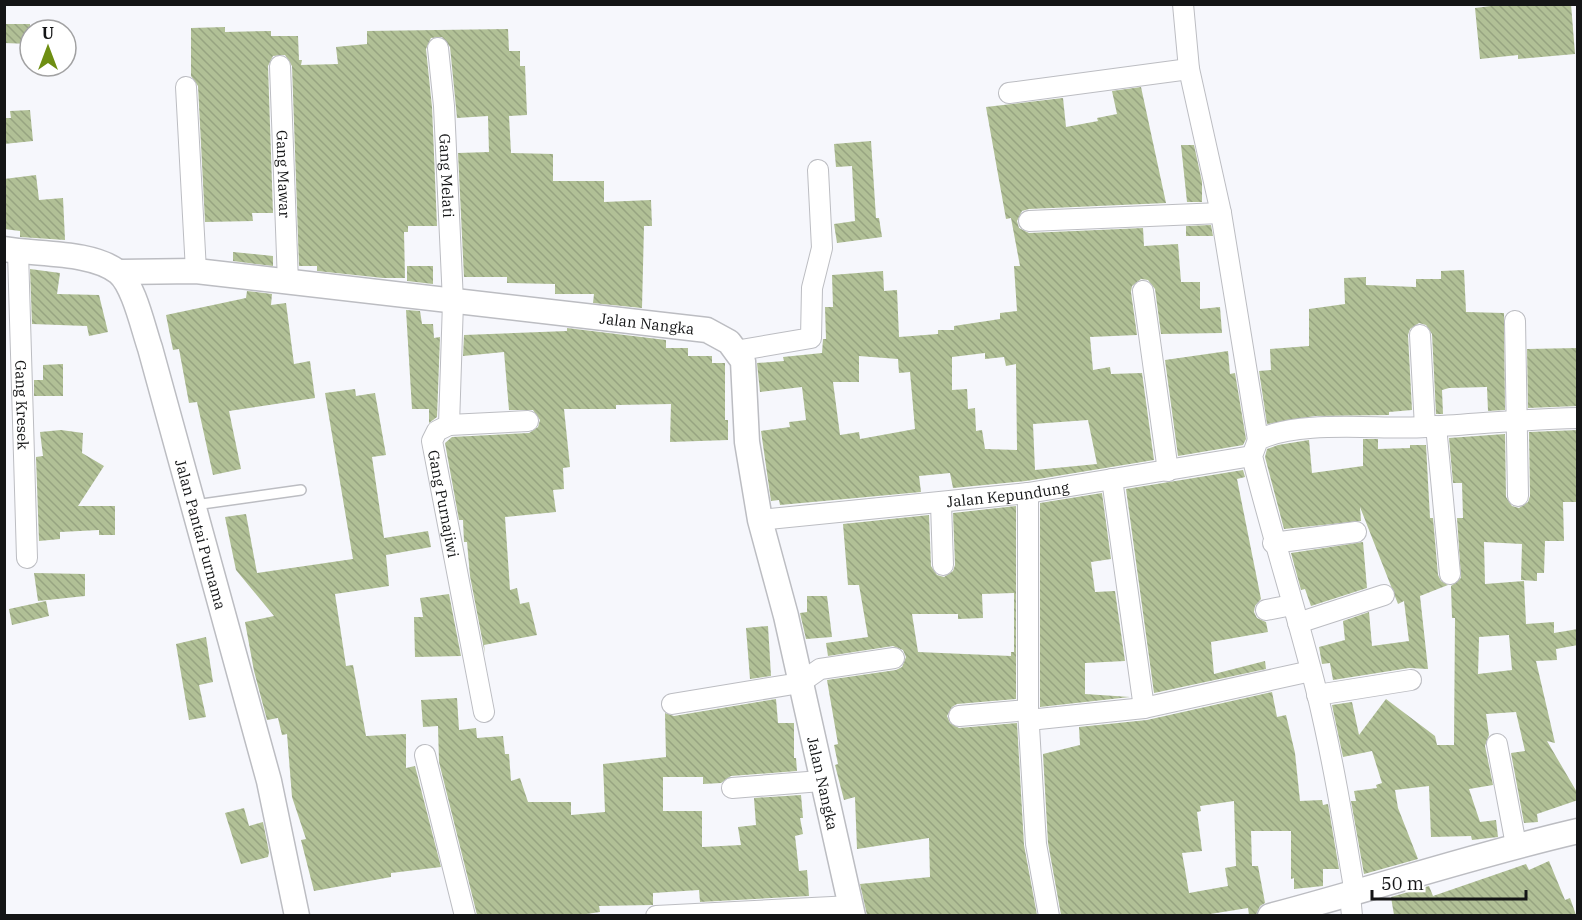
<svg xmlns="http://www.w3.org/2000/svg" width="1582" height="920" viewBox="0 0 1582 920" font-family="'IBM Plex Serif',serif">
<style>
.building{fill:url(#building-back-hatch);fill-rule:evenodd}
.lines{fill:none;stroke-linecap:round;stroke-linejoin:round}
.service-casing{stroke:#bcbdc2;stroke-width:12}
.minor-casing{stroke:#bcbdc2;stroke-width:22}
.tertiary-casing{stroke:#bcbdc2;stroke-width:27}
.service{stroke:#fff;stroke-width:9}
.minor{stroke:#fff;stroke-width:20}
.tertiary{stroke:#fff;stroke-width:24}
.labels{text-anchor:middle;dominant-baseline:central;stroke-width:6;stroke-linejoin:round;paint-order:stroke}
.street-label{font-size:15px;fill:#141516;stroke:#fff}
</style>
<defs>
<pattern id="building-back-hatch" width="6" height="6" patternUnits="userSpaceOnUse" patternTransform="scale(1.5)"><rect width="6" height="6" fill="#b1c096"/><path d="M-1 5l2 2M0 0l6 6M5-1l2 2" fill="none" stroke="#97a481"/></pattern>
</defs>
<rect width="100%" height="100%" fill="#f6f7fc"/>
<path class="building" d="M1507,4H1571L1575,54L1518,59V55L1480,59L1475,8Z
M4,24H30V44L4,43Z
M225,27V32L271,31V36H298L299,60H302L301,65L338,64L336,47L367,44V31L508,29L509,51H520V66H525L527,115L509,116L511,153L553,154V181H604V202L651,200L652,226H644L642,308L593,303L594,294H555V284L507,283V277H464L458,153L489,152L488,116L457,118L450,47L442,37L431,38L426,49L432,107L437,226H408V232H404L405,278H383L317,271V266H299L292,66L285,55L273,56L268,66L273,213H252L253,221L205,222L198,86L191,76V28Z
M1141,87L1166,203L1029,209L1022,211L1017,221L1019,228L1029,233L1143,228L1144,246L1178,244L1181,282H1200V309L1220,307L1222,333L1161,334L1155,289L1148,280L1141,279L1132,286L1131,292L1137,335L1090,337L1093,370L1110,367L1111,374L1142,373L1154,460L1026,481L953,488L950,473L919,476L921,492L780,505L779,500L771,501L761,431L790,427L789,422L806,420L802,387L760,392L757,363L784,361L783,357L822,353L823,339H826L825,307H833L832,275L883,271L884,291L897,290L899,337L938,334V330H954V326L1000,319V313L1017,311L1014,266H1020L1011,218L1006,219L986,107L1063,98L1066,127L1098,121L1097,118L1117,114L1112,91ZM985,353V359L1004,357L1006,366L1016,364L1017,450L985,449L982,430L976,431L975,408L968,409L967,389L952,390V357ZM859,356L898,359L899,373L910,372L915,429L860,439L859,432L840,435L833,382H859ZM1088,420L1097,464L1035,470L1033,424Z
M30,110L33,141L4,144V118H11L10,111Z
M871,141L876,218H879L882,237L837,243L834,224L855,221L852,166L836,167L834,144Z
M1181,145H1194L1202,182V202H1187Z
M36,175L39,200L63,198L65,240L20,237V231L4,229V179Z
M1211,225L1213,236H1186V226Z
M233,252L273,256V266L233,261Z
M407,266H433V284L407,281Z
M30,269L60,273L57,294L99,295L108,332L89,336L87,326L32,324Z
M1464,270L1466,312L1504,313L1505,410L1488,411L1487,387L1449,388L1442,390L1443,414H1436L1432,334L1426,325L1419,323L1410,329L1408,335L1412,410L1389,412V415L1315,416L1267,424L1259,371L1271,370L1270,349L1309,346V309L1345,304L1344,278L1366,277V285L1416,287V279H1441V271Z
M247,291L272,294L271,305L286,303L294,364L310,361L315,398L229,411L241,469L213,475L197,402L189,403L179,349L173,350L166,315L246,298Z
M406,310L420,311L422,324H433L434,338L440,337L437,417L429,423V409H412Z
M567,328L666,340V348H688V356H712V363H725V420H728V440L670,442L671,404L616,405V409H564L570,467L563,468L564,489L553,490L556,512L505,517L510,590L517,588L520,604L529,602L537,635L484,645L485,654L470,576L467,542H464L463,520H459L445,443L452,437L529,433L538,427L540,420L533,410H509L504,352L463,356L464,335L567,331Z
M1578,348V406L1528,408L1527,349Z
M1228,351L1230,374L1235,373L1246,439L1243,445L1178,456L1165,360Z
M63,364V396H34V380H43V365Z
M355,389L356,396L375,393L386,455L372,457L384,538L428,531L431,547L386,555L389,586L335,594L346,666L353,665L366,736L406,734V768L415,766L441,867L391,873V877L314,891L301,840L306,839L292,797L287,734L282,735L278,718L267,720L254,671L245,622L274,616L236,570L225,517L246,514L257,573L353,559L325,393Z
M61,430L83,433L82,453L104,466L78,506H115V535H99V530L60,532V539L39,541L36,457L43,456L40,432Z
M1578,430L1577,502H1563L1564,541H1545L1544,573H1537V581L1521,580L1522,544L1484,542L1485,584L1524,581L1526,624L1554,622V633L1578,629V645L1556,649L1557,660L1536,661L1555,743L1547,741L1578,794V800L1537,814L1538,822L1524,823L1511,753L1525,751L1516,712L1486,714L1489,735L1485,746L1493,785L1469,789L1480,822L1496,820L1498,837L1472,840L1471,836L1431,837L1429,786L1395,790L1398,808L1418,859L1364,874L1351,801H1356L1354,791L1377,788L1376,785L1382,783L1372,751L1343,757L1332,705L1352,702L1359,735L1386,699L1435,736L1437,745H1454L1455,618H1452L1451,586L1461,578L1457,518H1463L1462,483H1453L1449,438L1505,434L1506,497L1512,506L1519,508L1528,502L1530,496L1529,432ZM1509,635L1512,670L1478,674L1479,637Z
M1363,439H1378V449L1410,448V445H1426L1430,518H1433L1438,575L1441,581L1448,585L1420,596L1428,669L1409,668L1333,680L1330,663L1322,664L1319,647L1345,640L1343,621L1369,612L1372,646L1409,641L1404,601L1398,604L1360,507L1361,521L1284,529L1265,457L1267,449L1278,445L1309,440L1312,473L1363,466Z
M1243,470L1245,477L1237,479L1261,599L1255,606L1254,612L1257,618L1266,622L1268,632L1211,642L1214,674L1265,661L1266,669L1154,693L1126,489Z
M1102,493L1111,559L1091,562L1095,592L1115,591L1125,661L1085,663V694L1130,697L1040,707V503Z
M1016,506V699L957,704L952,707L947,716L950,723L959,728L1017,723L1024,845L1037,915H867L860,884L930,877L929,838L857,849L855,797L844,800L835,765L838,764L834,745L838,744L827,680L896,670L902,667L906,657L903,650L893,646L828,656L826,643L868,637L859,585H848L843,524L929,515L931,566L937,575L944,577L953,571L955,565L953,513ZM1014,593V652H1011V656L918,652L912,614H958V619L983,618L982,594Z
M1363,542L1367,588L1311,606L1305,589L1301,590L1291,553Z
M34,573L85,574V596L38,601Z
M449,594L461,656L415,657L414,617H423L420,598Z
M807,596H827L832,637L806,639L800,613L807,612Z
M46,601L49,616L12,625L9,609Z
M768,626L771,676L750,679L746,628Z
M206,637L213,682L199,685L206,717L189,720L176,644Z
M1272,692L1277,717L1286,715L1295,753L1300,801L1322,800L1323,805L1328,804L1339,869H1323V886L1294,889V878L1291,879V831H1251L1252,866H1258L1265,903L1260,906L1256,915H1249L1248,908L1204,915H1061L1048,843L1043,754L1080,745L1079,727L1147,720ZM1234,801L1236,866L1225,868L1228,886L1189,893L1182,853L1202,851L1197,812L1201,811L1200,806Z
M457,698L459,730L476,728L477,738L503,736L505,754H509L511,781L520,778L528,802H571V815L605,812L603,764L666,757L665,713L674,716L776,699L778,723H794V758H796L797,771L731,776L721,783L703,784V777H663V811H702V847L741,845L738,827L756,825L754,798L801,795L803,818H800L803,834L795,836L799,871L807,870L809,896L700,902L699,890L653,893V905H651L599,906L600,912L580,915H477L439,762L438,726L423,727L421,700Z
M244,808L249,826L263,822L269,852L268,857L241,864L225,813Z
M1549,861L1565,900L1570,898L1576,915H1394L1391,897L1429,886L1433,896L1526,864L1529,870Z"/>
<g class="lines">
<g class="service-casing">
<path id="service" d="M195,505L301,490"/>
</g>
<g class="minor-casing">
<g id="minor">
<path d="M1183,4L1189,69L1221,213L1258,440"/>
<path id="s1" d="M438,48L444,106L453,302L449,425L437,431L432,441L484,712"/>
<path id="s2" d="M280,66L288,283"/>
<path d="M186,87L196,271"/>
<path d="M1009,93L1189,69"/>
<path d="M1029,221L1221,213"/>
<path id="s3" d="M18,252L27,558"/>
<path d="M1143,291L1168,471"/>
<path d="M1515,321L1518,496"/>
<path d="M1420,335L1425,427"/>
<path d="M735,351L811,338L812,288L822,248L818,170"/>
<path d="M449,425L528,421"/>
<path d="M1436,426L1450,574"/>
<path d="M1112,479L1144,708L1311,671"/>
<path d="M1028,493V710L1036,844L1049,916"/>
<path d="M941,503L943,565"/>
<path id="s4" d="M760,520L1028,493L1252,456"/>
<path d="M1273,543L1356,532"/>
<path d="M1266,610L1292,605"/>
<path d="M1298,623L1384,595"/>
<path d="M1317,695L1411,680"/>
<path d="M672,704L800,683L820,669L894,658"/>
<path d="M959,716L1028,710"/>
<path d="M1029,720L1144,708"/>
<path d="M1497,744L1516,845"/>
<path d="M425,755L465,916"/>
<path d="M732,788L821,781"/>
<path d="M1355,894C1344,827 1333,759 1317,693C1297,613 1272,536 1252,456L1258,440C1299,419 1378,430 1426,427C1477,424 1526,419 1578,418"/>
<path d="M1350,895L1352,916"/>
<path d="M656,916L852,906"/>
</g>
</g>
<g class="tertiary-casing">
<g id="tertiary">
<path id="s5" d="M4,249C37,255 91,251 118,272C134,285 143,328 150,348L269,781L297,916"/>
<path id="s6" d="M119,272L196,271L707,330L729,342L743,361L747,442L760,520L786,616L853,916"/>
<path d="M1270,916C1373,889 1474,855 1578,831"/>
</g>
</g>
<use href="#service" class="service"/>
<use href="#minor" class="minor"/>
<use href="#tertiary" class="tertiary"/>
</g>
<g class="labels">
<g class="street-label">
<text stroke="none"><textPath href="#s2" startOffset="108">Gang Mawar</textPath></text>
<text stroke="none"><textPath href="#s1" startOffset="128">Gang Melati</textPath></text>
<text stroke="none"><textPath href="#s6" startOffset="531">Jalan Nangka</textPath></text>
<text stroke="none"><textPath href="#s3" startOffset="153">Gang Kresek</textPath></text>
<text stroke="none"><textPath href="#s4" startOffset="249">Jalan Kepundung</textPath></text>
<text stroke="none"><textPath href="#s1" startOffset="466">Gang Purnajiwi</textPath></text>
<text stroke="none"><textPath href="#s5" startOffset="394">Jalan Pantai Purnama</textPath></text>
<text stroke="none"><textPath href="#s6" startOffset="1071">Jalan Nangka</textPath></text>
</g>
</g>
<rect width="1582" height="920" fill="none" stroke="#141516" stroke-width="12"/>
<g transform="translate(48 48)"><circle r="28" fill="#ffffff" stroke="#a1a1a2" stroke-width="1.5"/>
<path d="M0-4.5L10 22L0 15L-10 22Z" fill="#6e8e12"/>
<text y="-9" font-size="16" font-weight="bold" text-anchor="middle" fill="#141516">U</text>
</g>
<path d="M1372 890v9h154v-9" fill="none" stroke="#141516" stroke-width="3"/>
<text x="1381" y="890" font-size="18" fill="#141516" stroke="#ffffff" stroke-width="4.5" paint-order="stroke">50 m</text>
</svg>
